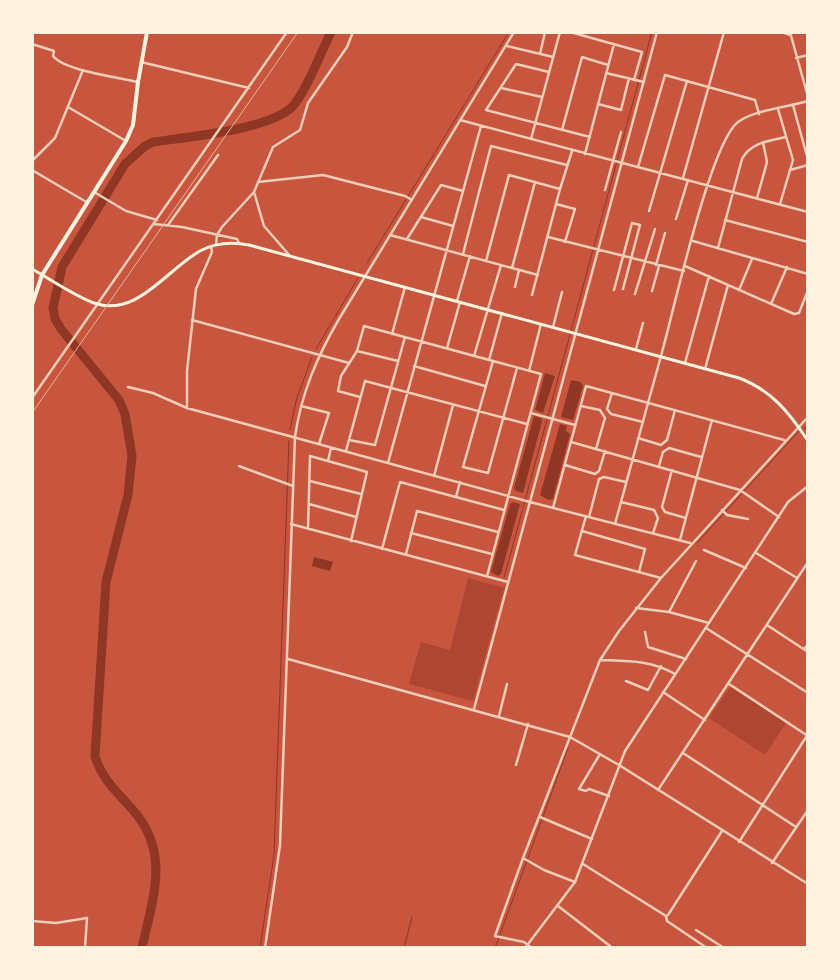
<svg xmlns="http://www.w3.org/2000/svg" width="840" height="980" viewBox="0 0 840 980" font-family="Barlow,sans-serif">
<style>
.green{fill:#ae4732}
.water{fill:#8f3625}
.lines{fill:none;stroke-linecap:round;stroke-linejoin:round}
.stream{stroke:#8f3625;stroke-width:1}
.river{stroke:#8f3625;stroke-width:9}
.minor{stroke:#f1ccb7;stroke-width:2.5}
.tertiary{stroke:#f1ccb7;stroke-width:2.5}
.secondary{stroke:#fff3e0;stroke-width:3}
.primary{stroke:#fff3e0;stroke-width:4}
.rail{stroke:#e9b49f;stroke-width:1}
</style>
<rect width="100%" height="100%" fill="#c8553d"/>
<path class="green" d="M468,578L504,588L473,701L409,684L421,642L450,650Z
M730,687L786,723L765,755L709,718Z"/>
<path class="water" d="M545,373L555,376L543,413L535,410Z
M571,380L581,382L583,386L573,420L561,417Z
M534,416L541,418L542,421L523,493L516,491L514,488Z
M560,424L567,426L566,431L570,434L553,499L549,500L540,495Z
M513,502L520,504L501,574L498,576L491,572L510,504Z
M314,557L333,562L330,571L312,566Z"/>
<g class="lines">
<path class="stream" d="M367,263L509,32
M316,349L358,278
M803,429L808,427
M290,430L296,401L312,357
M697,543L799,431
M504,578L652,32
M260,948L274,855L289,441
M404,948L412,917
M495,948L568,748"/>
<path class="river" d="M142,948C153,897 171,852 132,809C117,792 101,778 95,756L106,582L128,495L132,456L125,414L119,400L61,329L55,319L53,308L62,267L125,164L145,146L153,142C187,137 268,130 292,107C306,92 321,52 331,32"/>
<path class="minor" d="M570,32L642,52L634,80
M782,32L790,35
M790,32L808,97
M32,44L54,51L53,56C65,71 118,77 138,82
M507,46L553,57
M540,54L545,32
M796,58L808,55
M141,62L249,88
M549,72L516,64L486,110L590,137
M606,73L644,82
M501,88L542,97
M598,104L621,110L629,78
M793,105L808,160
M68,107L126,141
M778,109L793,160L780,204
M460,120L808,212
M562,130L582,57L608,65
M531,139L560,32
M585,154L614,44
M32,161L55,138L83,70
M638,167L665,75L755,100L759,114
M32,170L88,203
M790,170L808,165
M683,178L724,32
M258,182L323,175L405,196L412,200
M605,190L621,132
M94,192L126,211L157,220
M254,192L264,226L290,256
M757,198L767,162L763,142
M556,204L575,209L565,242
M649,211L687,81
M421,217L453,226
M676,219L688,180
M725,220L808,242
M154,224L182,227L237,239L239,243
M168,225L218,155
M390,235L538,275
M548,237L684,271
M407,239L441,185L463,191
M693,241L808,274
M216,245L217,235L222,227L254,192L273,147L300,130L308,103L347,47L353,32
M718,248L742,159C751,142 769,141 786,137
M463,254L491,146L567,165
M486,261L509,175L560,189
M656,265L665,233
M685,266L794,314L799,313L808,290
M512,268L535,182
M515,287L519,270
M614,290L632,223L640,225L623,289
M739,290L752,259
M652,291L659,266
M635,294L655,229
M532,295L560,189L572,151
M457,301L470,256
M771,304L787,267
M192,320L349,363
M553,327L562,292
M392,334L405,287
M447,348L460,302
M636,349L643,323
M357,351L398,361
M474,356L501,265
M661,356C673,314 710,143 738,122C754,110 788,107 808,101
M489,360L502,313
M493,361L463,467L488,473L517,368
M685,363L709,276
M414,366L485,386
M705,369L728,285
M529,371L541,324
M128,387L153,393L187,408L530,502L690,543
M612,393L607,409L611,414L643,422
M360,397L338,391L341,376L357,351L364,326L541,374L487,576
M32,398L287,32
M301,406L329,413L319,444
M581,406L600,410L605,418L596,449
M187,408V371L196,289L212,252L211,247
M531,413L575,425
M638,438L661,445L667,440L675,410
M349,440L375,445L405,337
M571,442L740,490L779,517
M346,451L365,381L527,424
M328,461L331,448
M388,463L481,126
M565,465L595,474L599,471L605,451
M239,466L293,486
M659,466L663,452L669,448L701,457
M672,470L662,507L665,512L686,518
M434,476L453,405
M310,481L361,494
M456,497L460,482
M621,502L654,510L658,518L653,533
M309,504L356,517
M553,508L586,386L784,440
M722,510L727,515L748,519
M586,516L575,555L661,578
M589,517L599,479L604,477L626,482
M291,524L508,582
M615,524L648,403
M308,529L310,456L367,472L351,541
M582,531L645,549L639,572
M411,533L492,554
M680,540L712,420
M382,549L400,482L504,510
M704,550L746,568
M756,553L797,578
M406,554L417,511L498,532
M636,608L669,612L709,623
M669,612L696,561
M767,625L808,652
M706,628L808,693
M645,632L648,647L686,659
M804,649L808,645
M600,660C627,661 651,660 675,674
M626,681L648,690L661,666
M729,684L808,736
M663,692L705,720
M474,709L657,32
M499,716L507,684
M683,753L796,827
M600,754L579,789L586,791L589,789L609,796
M516,765L528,724
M658,790L808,562
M540,817L592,839
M739,842L808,734
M523,858L495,936L524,942L532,948
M772,863L808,810
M575,882L544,870L523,858L600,660L619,631L661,578L808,417
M558,906L610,946L609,948
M666,916L667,921L707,948
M32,921L56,923L87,918L85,948
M696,930L724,948"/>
<path class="tertiary" d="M648,403L661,356
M288,659L570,737L619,765L808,884
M583,864L666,916L668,915L722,831
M265,948L280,845L295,437C301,394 317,357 339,319L514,32
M525,948L575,882L625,751L788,502L808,486"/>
<path class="secondary" d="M32,269C52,280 73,295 94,303C137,318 167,269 200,251C215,243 233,242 249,245L739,378C771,390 789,412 808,441"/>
<path class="primary" d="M32,305L42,275L126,141L133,125L138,82L147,32"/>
<path class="rail" d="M32,413L298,32"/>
</g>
<rect width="840" height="980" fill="none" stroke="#fff3e0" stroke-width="68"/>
</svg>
